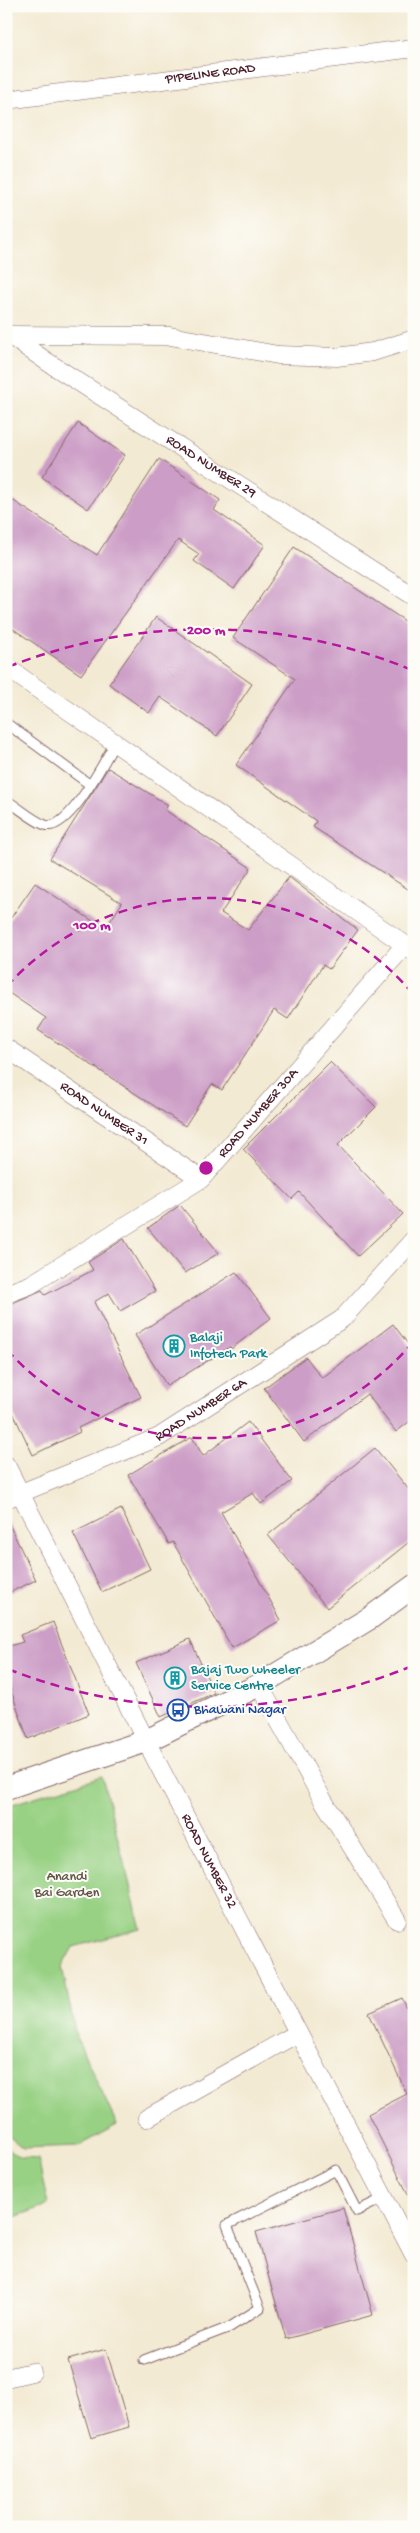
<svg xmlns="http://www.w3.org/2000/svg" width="420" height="2533" viewBox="0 0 420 2533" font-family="'Gochi Hand',sans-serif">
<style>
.green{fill:#98d184;stroke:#717858}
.building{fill:#cc9dc6}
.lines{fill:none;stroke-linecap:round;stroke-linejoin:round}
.service-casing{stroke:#856666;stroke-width:11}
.minor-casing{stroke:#856666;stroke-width:19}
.tertiary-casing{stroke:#856666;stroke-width:24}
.service{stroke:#fff;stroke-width:9}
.minor{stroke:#fff;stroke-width:18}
.tertiary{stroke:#fff;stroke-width:22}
.ring{fill:none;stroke:#b5179e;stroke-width:2.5;stroke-dasharray:9 6}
.labels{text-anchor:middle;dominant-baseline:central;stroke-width:4;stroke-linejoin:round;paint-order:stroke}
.street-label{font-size:14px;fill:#4a1f2b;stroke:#fdfcf7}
.culture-label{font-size:14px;fill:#0d838f;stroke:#fdfcf7;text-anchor:start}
.transit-label{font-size:14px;fill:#164399;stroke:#fdfcf7;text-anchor:start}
.park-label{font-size:14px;fill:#615446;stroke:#fdfcf7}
.centre{fill:#b5179e;stroke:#fdfcf7;stroke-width:2.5}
.ring-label{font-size:15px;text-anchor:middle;font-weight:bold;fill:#b5179e;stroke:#fdfcf7;stroke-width:4;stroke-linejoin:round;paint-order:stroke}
</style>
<rect width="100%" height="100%" fill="#fdfcf7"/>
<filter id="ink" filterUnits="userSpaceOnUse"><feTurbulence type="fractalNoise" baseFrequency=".02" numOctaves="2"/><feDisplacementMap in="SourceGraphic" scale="10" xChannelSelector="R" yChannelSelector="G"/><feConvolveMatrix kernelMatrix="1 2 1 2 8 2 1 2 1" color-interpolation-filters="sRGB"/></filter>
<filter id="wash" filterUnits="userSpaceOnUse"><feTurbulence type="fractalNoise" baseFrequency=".0096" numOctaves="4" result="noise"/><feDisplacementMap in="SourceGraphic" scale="20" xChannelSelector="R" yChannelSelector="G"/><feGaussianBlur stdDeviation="1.12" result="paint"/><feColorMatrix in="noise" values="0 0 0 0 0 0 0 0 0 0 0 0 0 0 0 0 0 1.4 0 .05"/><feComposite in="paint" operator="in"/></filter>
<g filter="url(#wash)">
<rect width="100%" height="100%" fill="#f3ead3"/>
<path class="green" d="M102,1776L141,1929L73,1947L62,1967L76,2036L117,2125L78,2146L23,2148L6,2134V1806Z
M6,2147L20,2158L38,2159L48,2205L6,2220Z"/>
<g id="blocks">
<path class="building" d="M78,423L125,455L88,509L42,477Z
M159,459L220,500L214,510L265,545L234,589L194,561L199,554L178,540L81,675L6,624V496L97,555Z
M294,547L414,627V893L313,827L316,821L236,765L295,679L233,638Z
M156,617L252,684L217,736L160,697L149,713L109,684Z
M108,768L168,805L165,810L251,868L221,913L248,930L289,877L358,930L329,969L323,965L288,1019L274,1010L222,1090L212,1084L185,1126L38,1030L46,1018L6,991V925L35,883L105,929L122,903L50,859Z
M330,1062L376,1107L338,1145L403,1214L358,1256L299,1192L292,1199L243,1149Z
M180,1205L219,1253L185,1273L148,1228Z
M124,1239L155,1291L120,1311L109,1293L94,1302L141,1397L78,1428L80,1432L33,1455L6,1398V1306L42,1290L45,1295L93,1270L88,1262Z
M236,1272L271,1318L231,1349L230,1347L167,1386L135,1335Z
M393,1324L414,1352V1418L396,1432L367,1394L304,1442L264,1388L306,1357L322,1378Z
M248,1422L292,1481L261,1504L253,1493L221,1512L281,1620L232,1648L173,1542L169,1544L128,1475L192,1437L203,1456Z
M375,1448L414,1496V1538L327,1608L268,1535Z
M121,1509L150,1569L102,1592L73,1533Z
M6,1518L36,1580L6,1594Z
M53,1622L89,1714L28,1739L6,1676V1647L23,1642L20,1635Z
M190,1639L214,1693L161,1717L136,1663Z
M402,1998L414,2023V2206L368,2114L407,2094L369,2013Z
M343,2208L373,2315L286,2339L256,2232Z
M106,2349L129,2427L91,2438L68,2360Z"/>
</g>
</g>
<g filter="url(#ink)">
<use href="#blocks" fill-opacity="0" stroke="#856666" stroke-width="1"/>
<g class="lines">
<g class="service-casing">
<path id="service" d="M6,723L89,784
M6,800C18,807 32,820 45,825C68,833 105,760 115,743
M144,2360L230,2327L260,2308L227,2225L336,2170L357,2211L384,2198"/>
</g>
<g class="minor-casing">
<g id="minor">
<path id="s1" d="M6,100L414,48"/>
<path d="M7,335L170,336L278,355L337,357L373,352L414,339"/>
<path id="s2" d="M9,335L46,361L414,597"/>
<path d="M6,667L414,951"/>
<path id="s3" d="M6,1048L201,1179"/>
<path id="s4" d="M6,1294L30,1285L201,1179L405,945"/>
<path id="s5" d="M6,1465L146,1741L414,2255"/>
<path id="s6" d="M6,1499L159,1437L342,1319L414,1239"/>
<path d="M259,1685L323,1800L397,1920"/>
<path d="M147,2118L298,2033"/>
<path d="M6,2378L32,2372"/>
</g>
</g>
<g class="tertiary-casing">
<path id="tertiary" d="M6,1788L146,1741L259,1685L370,1618L414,1586"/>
</g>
<use href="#service" class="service"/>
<use href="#minor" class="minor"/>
<use href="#tertiary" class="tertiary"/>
</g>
</g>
<g class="ring">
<path d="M413 1342A270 270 0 0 1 7 1350M7 986A270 270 0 0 1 413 994"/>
<path d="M412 1666A539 539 0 0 1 8 1669M8 667A539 539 0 0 1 412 670"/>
</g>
<defs>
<g id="building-ring" transform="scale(1.125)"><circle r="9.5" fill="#fdfcf7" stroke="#0f9aa8" stroke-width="1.5"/><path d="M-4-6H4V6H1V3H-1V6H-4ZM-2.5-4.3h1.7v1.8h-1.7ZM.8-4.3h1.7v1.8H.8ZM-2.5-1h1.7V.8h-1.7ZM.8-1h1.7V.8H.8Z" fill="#0f9aa8"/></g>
<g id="bus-ring" transform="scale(1.125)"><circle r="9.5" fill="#fdfcf7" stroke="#1a4fb4" stroke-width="1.5"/><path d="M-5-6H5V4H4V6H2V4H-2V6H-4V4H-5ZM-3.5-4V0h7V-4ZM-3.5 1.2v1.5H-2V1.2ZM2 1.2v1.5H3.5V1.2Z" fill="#1a4fb4"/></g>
</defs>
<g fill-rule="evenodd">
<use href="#building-ring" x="174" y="1346"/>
<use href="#building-ring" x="175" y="1678"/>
<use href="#bus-ring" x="178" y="1710"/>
</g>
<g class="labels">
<g class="street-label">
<text stroke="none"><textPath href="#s1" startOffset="206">PIPELINE ROAD</textPath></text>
<text stroke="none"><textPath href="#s2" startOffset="241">ROAD NUMBER 29</textPath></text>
<text stroke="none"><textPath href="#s4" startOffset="314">ROAD NUMBER 30A</textPath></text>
<text stroke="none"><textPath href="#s3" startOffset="118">ROAD NUMBER 31</textPath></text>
<text stroke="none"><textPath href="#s6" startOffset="215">ROAD NUMBER 6A</textPath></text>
<text stroke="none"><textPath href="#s5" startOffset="445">ROAD NUMBER 32</textPath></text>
</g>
<g class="culture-label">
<text x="190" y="1338">Balaji<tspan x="190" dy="16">Infotech Park</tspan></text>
<text x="191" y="1670">Bajaj Two wheeler<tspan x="191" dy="16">Service Centre</tspan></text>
</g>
<g class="transit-label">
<text x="194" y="1710">Bhawani Nagar</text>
</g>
<g class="park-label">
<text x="67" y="1877">Anandi<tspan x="67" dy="16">Bai Garden</tspan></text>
</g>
</g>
<circle cx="206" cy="1168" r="8" class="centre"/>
<g class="ring-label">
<text x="206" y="634">200 m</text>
<text x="92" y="929">100 m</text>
</g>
<rect width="420" height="2533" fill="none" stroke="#fdfcf7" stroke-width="25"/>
</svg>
